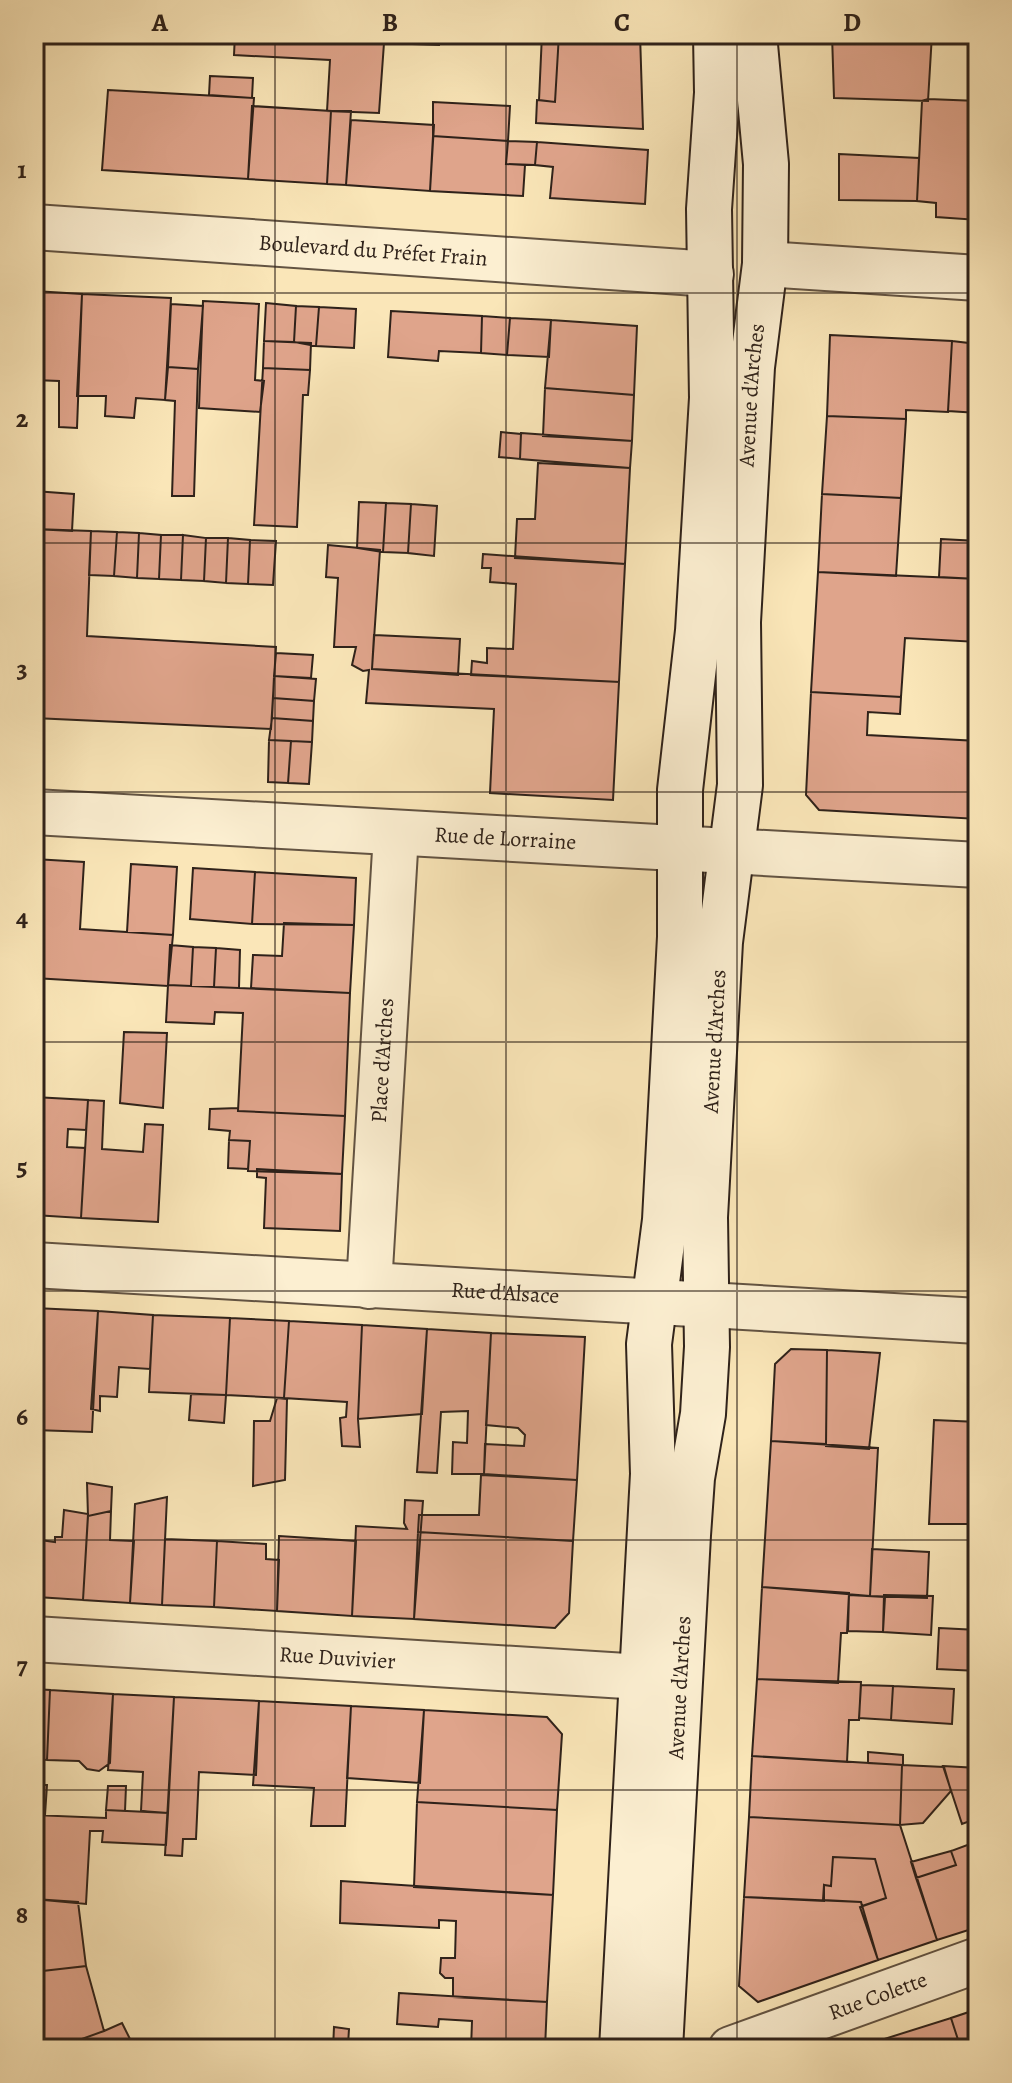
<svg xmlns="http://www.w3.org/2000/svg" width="1012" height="2083" viewBox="0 0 1012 2083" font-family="Alegreya,serif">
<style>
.building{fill:#dfa48b;stroke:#2f221a;stroke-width:2}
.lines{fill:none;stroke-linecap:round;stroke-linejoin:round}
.street-casing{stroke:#625342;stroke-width:48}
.secondary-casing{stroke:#2f221a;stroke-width:48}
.street{stroke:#fcefd1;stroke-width:44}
.secondary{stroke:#fcefd1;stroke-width:44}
.grid{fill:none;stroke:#2f221a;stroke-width:2;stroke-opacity:0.55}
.labels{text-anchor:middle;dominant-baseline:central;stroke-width:6;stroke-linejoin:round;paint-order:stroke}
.street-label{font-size:22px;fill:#2f221a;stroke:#fcefd1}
.neatline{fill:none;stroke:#2f221a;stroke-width:3}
.grid-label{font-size:26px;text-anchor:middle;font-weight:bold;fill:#2f221a}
</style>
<rect width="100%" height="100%" fill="#fae6b8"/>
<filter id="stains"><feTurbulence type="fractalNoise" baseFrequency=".0025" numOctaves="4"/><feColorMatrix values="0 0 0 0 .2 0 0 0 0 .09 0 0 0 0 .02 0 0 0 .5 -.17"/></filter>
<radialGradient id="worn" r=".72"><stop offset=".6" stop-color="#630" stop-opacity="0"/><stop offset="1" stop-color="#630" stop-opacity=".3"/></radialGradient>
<path class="building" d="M235,34H440L439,45L384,43L379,113L327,111L330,60L234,55Z
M542,34H559L555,102L539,100Z
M559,34H640L643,129L536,123L537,100L555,102Z
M832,34H932L928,101L834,98Z
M210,76L253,78L252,98L209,95Z
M108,90L254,98L248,179L102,170Z
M928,99L978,101V220L936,217V203L917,201L922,101Z
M433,102L510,106L508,141L433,136Z
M252,106L331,111L327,184L248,179Z
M331,111H351L346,185L327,184Z
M351,120L434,125L430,191L346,185Z
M433,136L508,141L506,164L525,165L523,196L430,191Z
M508,141L537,142L535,165L506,164Z
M537,142L648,150L645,204L550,198L553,167L535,165Z
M839,154L919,158L917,201L839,200Z
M34,291L82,294L77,428L59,427V381L34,380Z
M82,294L171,298L165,400L136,398L134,418L105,416L106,396H77Z
M203,301L259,304L255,380L264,381L260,412L199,408Z
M266,303L296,306L294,342L264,341Z
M171,304L203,306L198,369L168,367Z
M296,306L319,307L316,346L294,342Z
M319,307L356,309L354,348L316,346Z
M391,311L482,316L481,353L439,351L438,361L388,357Z
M482,316L510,318L507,355L481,353Z
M510,318L551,320L549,357L507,355Z
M551,320L637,326L634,395L545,388Z
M830,335L952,341L948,412L906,410V419L827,416Z
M264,341L311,343L310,370L263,368Z
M952,341L977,344L978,413L948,411Z
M168,367L198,369L194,496H172L175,401L165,400Z
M263,368L310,370L308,395H303L297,527L254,525Z
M545,388L634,395L632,441L543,436Z
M827,416L906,419L901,498L822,494Z
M501,432L521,434L520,459L499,457Z
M521,433L632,441L630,468L520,459Z
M538,463L630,468L625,564L515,558L517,519H535Z
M34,491L74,494L72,531L34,529Z
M822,494L901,498L896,576L818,572Z
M359,502L386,503L383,552L357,548Z
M386,503L411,504L408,553L383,552Z
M411,504L437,506L434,556L408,553Z
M34,529L91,531L87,636L276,647L271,729L34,718Z
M91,531L117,532L114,576L89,575Z
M117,532L139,533L137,578L114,576Z
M139,533L161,535L159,579L137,578Z
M161,535H183L181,580L159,579Z
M183,535L206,538L204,581L181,580Z
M206,538H228L226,583L204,581Z
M228,538L250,540L248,584L226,583Z
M941,539L978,541V579L939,577Z
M250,540L276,541L273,585L248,584Z
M328,545L380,550L372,669L619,682L613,800L490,793L494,709L366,703L369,670L363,671L352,665L356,647H334L338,578L326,577Z
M483,554L625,564L619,682L471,675L472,661L487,663V648L513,649L516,584L490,582L491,568H482Z
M818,572L978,579V642L905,638L901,697L811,692Z
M374,635L460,639L458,675L372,669Z
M276,653L313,655L311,678L274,676Z
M274,676L316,679L314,701L273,698Z
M811,692L901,697L900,714L868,712L867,735L978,741V819L819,810L806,795Z
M273,698L314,701L313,721L272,718Z
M272,718L313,721L312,742L269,740Z
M269,740L291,741L288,783L268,782Z
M291,741L312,742L309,784L288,783Z
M34,859L84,862L80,929L173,935L168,986L34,978Z
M131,864L177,867L173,935L127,932Z
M193,868L255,872L252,924L190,919Z
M255,872L356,878L354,925L252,924Z
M284,923L354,925L350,993L251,988L253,955L282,956Z
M170,945L193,947L191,986L168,985Z
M193,947L216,948L214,987L191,986Z
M216,948L240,950L239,988L214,987Z
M168,985L350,993L345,1116L238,1111L243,1013L215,1012L214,1024L166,1022Z
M124,1032L167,1033L163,1108L120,1103Z
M34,1097L88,1100L86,1130L68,1129L67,1147L85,1148L81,1218L34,1215Z
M88,1100L104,1101L102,1149L143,1152L145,1124L163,1125L158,1222L81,1218Z
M238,1108V1111L345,1116L342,1174L248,1171L250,1141L229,1140L230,1131L209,1129L210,1109Z
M229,1140L250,1141L248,1169L228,1168Z
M257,1169L342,1174L340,1231L264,1228L266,1178L257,1177Z
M34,1308L98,1311L92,1432L34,1430Z
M98,1311L153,1315L150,1369L119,1367L117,1397L100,1396V1411L91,1409Z
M153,1315L230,1318L226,1395L149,1392Z
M230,1318L289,1321L284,1398L226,1395Z
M289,1321L362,1325L358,1419L360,1447L342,1446L340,1418L346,1417L347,1402L284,1398Z
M362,1325L427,1329L422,1414L358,1419Z
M427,1329L491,1333L484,1474H452L453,1442L467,1443L468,1411L441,1412L437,1473L417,1472Z
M491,1333L585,1337L577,1480L484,1474L485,1444L524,1446L525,1435L518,1428L486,1425Z
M791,1349L827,1350L826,1444L771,1441L775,1364Z
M827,1350L880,1353L869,1449L826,1446Z
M191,1394L226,1395L224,1423L189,1420Z
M277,1398L287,1399L285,1480L253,1486L254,1421H270Z
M934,1420L978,1422V1524H929Z
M771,1441L878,1448L870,1596L762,1587Z
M481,1475L577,1480L573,1541L418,1532L419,1515H479Z
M87,1483L112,1487L111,1511L88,1516Z
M167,1497L162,1605L130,1603L135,1504Z
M405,1500L423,1501L414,1619L352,1616L356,1526L407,1529L404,1523Z
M64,1510L88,1514L83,1600L37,1597L40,1540L55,1542V1537H62Z
M111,1511L110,1540L134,1541L130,1603L83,1600L88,1516Z
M418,1532L573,1541L569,1613L555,1628L414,1619Z
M279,1536L356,1541L352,1616L277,1611Z
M165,1539L217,1541L214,1607L162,1605Z
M34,1540H40L37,1597H34Z
M217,1541L266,1544V1559L279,1560L277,1611L214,1607Z
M872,1549L929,1552L927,1598L870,1596Z
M762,1587L849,1593L847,1633H841L838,1683L757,1679Z
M849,1595L885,1597L883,1632L848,1631Z
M884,1595L933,1596L931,1635L883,1632Z
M939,1628L978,1630V1671L937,1669Z
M757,1679L861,1682L859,1720H849L847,1762L752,1756Z
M861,1685L893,1686L891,1720L859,1718Z
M893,1686L954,1689L952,1724L891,1720Z
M34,1689L50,1690L47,1760L34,1759Z
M50,1690L113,1694L110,1763L99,1771L87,1769L79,1761L47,1760Z
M113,1694L174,1697L168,1813L141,1811L143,1772L108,1770Z
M174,1697L259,1701L256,1775L199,1772L196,1839H183L182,1856L165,1855Z
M259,1701L351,1706L345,1826H311L314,1788L253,1785Z
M351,1706L424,1710L420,1783L347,1778Z
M424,1710L547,1717L562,1734L557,1810L417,1802Z
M868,1752L903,1755V1765L868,1763Z
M752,1756L902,1765L900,1825L749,1817Z
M902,1765L944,1767L951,1791L923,1823L900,1825Z
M943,1766L978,1768V1818L962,1824Z
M34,1785H47L45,1815H34Z
M108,1786H126L125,1811L106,1810Z
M417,1802L557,1810L553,1895L414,1887Z
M106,1810L168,1813L166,1845L102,1842L103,1831H90L86,1904L34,1899V1815L106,1818Z
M749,1817L900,1825L937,1940L878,1960L860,1907L886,1898L875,1859L833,1857L831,1886L824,1885V1901L744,1897Z
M970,1844L978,1868V1927L937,1940L916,1878L956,1865L951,1851Z
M951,1851L956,1865L916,1878L911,1862Z
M833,1857L875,1859L886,1898L862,1906L861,1902L823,1900L824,1885L831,1886Z
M341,1881L553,1895L547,2002L453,1997V1978H445L440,1973L441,1958H455L456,1921L439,1920V1928L340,1923Z
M744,1897L861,1902L878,1960L758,2002L739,1986Z
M34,1899L78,1902L86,1966L34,1972Z
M86,1966L104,2031L54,2049H34V1972Z
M399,1993L547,2002L545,2049H471L472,2021L439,2019L438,2027L397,2024Z
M978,2009V2049H961L951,2018Z
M951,2018L961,2049H864L862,2046Z
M122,2023L135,2049H54L104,2031Z
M334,2027L349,2029L348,2045H356V2049H333Z"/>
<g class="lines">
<g class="street-casing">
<g id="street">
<path id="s1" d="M34,227L711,274"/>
<path d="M765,264L978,278"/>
<path id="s2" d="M34,812L978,865"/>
<path id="s3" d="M34,1265L978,1321"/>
<path id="s4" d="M369,1286L396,834"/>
<path id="s5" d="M34,1639L642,1677"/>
<path id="s6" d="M731,2049L978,1960"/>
</g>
</g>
<g class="secondary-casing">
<g id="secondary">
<path d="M622,2049L653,1474L649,1344L665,1220L680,937V790L698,631L712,398L709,209L717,93L716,34"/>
<path id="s7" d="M660,2049L688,1535L692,1478L703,1414L707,1347L705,1217L720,942L740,785L738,622L752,367L765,264L766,164L754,34"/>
</g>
</g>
<use href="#street" class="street"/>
<use href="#secondary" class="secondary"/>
</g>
<path class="grid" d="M275,34V2049M506,34V2049M737,34V2049M34,293H978M34,543H978M34,792H978M34,1042H978M34,1291H978M34,1540H978M34,1790H978"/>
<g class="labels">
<g class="street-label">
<text stroke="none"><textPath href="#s1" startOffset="340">Boulevard du Préfet Frain</textPath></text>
<text stroke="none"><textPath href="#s7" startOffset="1658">Avenue d'Arches</textPath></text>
<text stroke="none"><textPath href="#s2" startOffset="472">Rue de Lorraine</textPath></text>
<text stroke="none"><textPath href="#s7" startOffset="1010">Avenue d'Arches</textPath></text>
<text stroke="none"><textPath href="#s4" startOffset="226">Place d'Arches</textPath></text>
<text stroke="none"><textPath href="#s3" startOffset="472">Rue d'Alsace</textPath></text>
<text stroke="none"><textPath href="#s5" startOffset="304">Rue Duvivier</textPath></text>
<text stroke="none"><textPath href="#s7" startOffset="362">Avenue d'Arches</textPath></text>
<text stroke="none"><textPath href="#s6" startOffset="156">Rue Colette</textPath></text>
</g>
</g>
<rect width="1012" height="2083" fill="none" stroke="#fae6b8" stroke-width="88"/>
<rect x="44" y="44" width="924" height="1995" class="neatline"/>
<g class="grid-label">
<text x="160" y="31">A</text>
<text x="390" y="31">B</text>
<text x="622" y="31">C</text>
<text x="852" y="31">D</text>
<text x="22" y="178">1</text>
<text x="22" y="427">2</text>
<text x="22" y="677">3</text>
<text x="22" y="926">4</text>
<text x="22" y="1175">5</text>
<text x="22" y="1425">6</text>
<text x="22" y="1674">7</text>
<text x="22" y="1923">8</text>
</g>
<rect width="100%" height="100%" filter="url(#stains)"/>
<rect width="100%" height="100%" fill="url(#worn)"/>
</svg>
